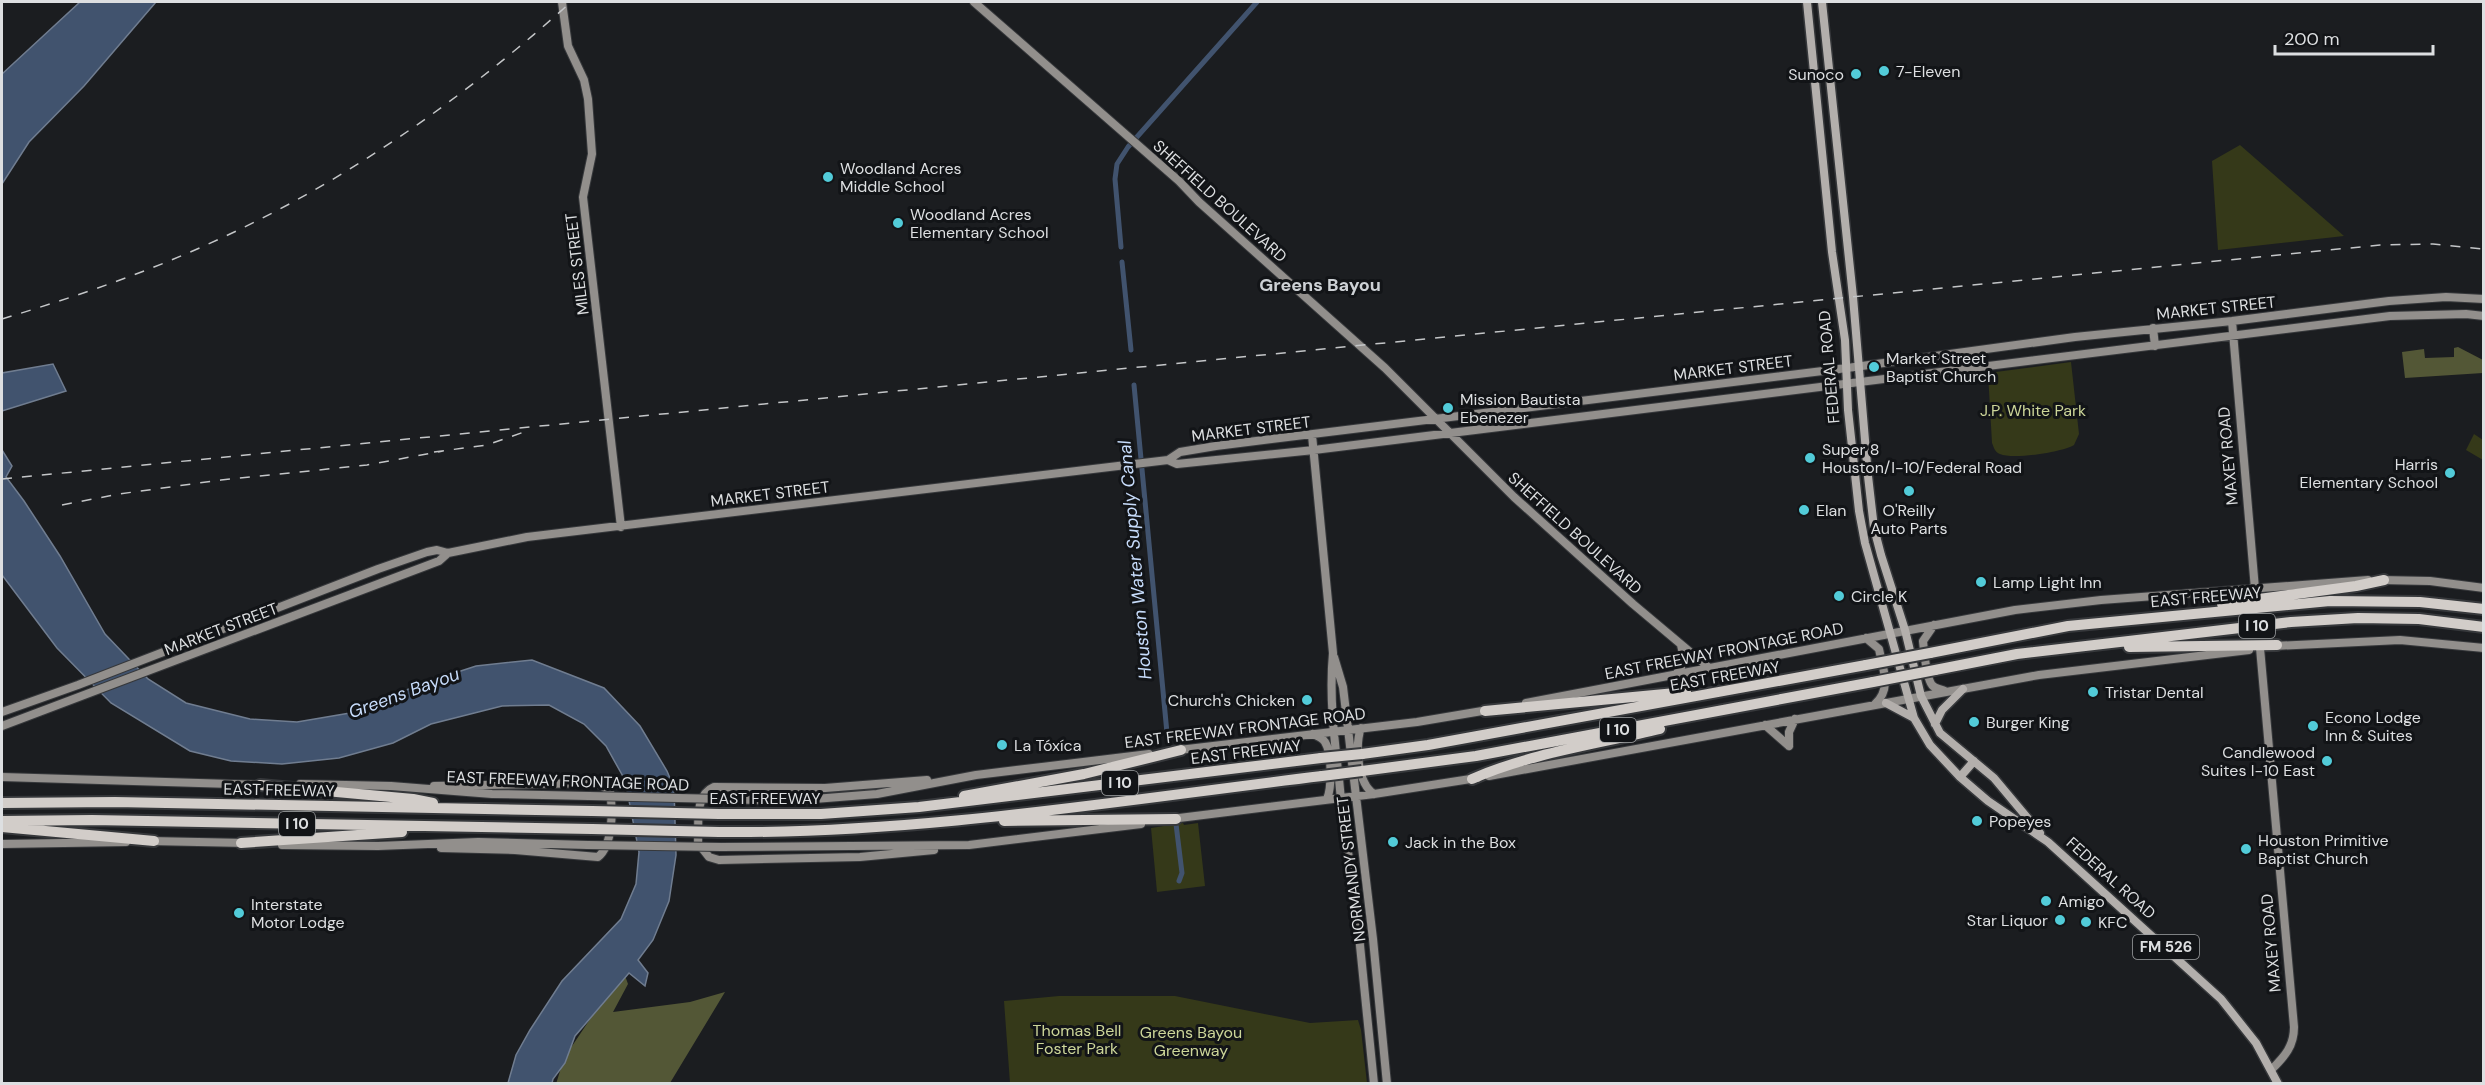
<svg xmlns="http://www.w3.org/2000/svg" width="2485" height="1085" viewBox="0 0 2485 1085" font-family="'DM Sans',sans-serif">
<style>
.green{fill:#353919}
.forest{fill:#535736}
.water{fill:#41536e;stroke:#707d90;stroke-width:1.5}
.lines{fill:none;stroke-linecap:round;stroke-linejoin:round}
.canal{stroke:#41536e;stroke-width:5}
.secondary-casing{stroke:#36383b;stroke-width:10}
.primary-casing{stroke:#36383b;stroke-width:11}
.highway-casing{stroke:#36383b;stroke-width:14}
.secondary{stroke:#928f8c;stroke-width:8}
.primary{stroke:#b3afac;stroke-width:8}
.highway{stroke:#d2cdc9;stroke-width:10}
.rail{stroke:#c4c6c8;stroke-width:1.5;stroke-dasharray:10 10;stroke-linecap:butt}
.secondary-bridge-casing{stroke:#36383b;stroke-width:10;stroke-linecap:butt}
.highway-bridge-casing{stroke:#36383b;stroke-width:14;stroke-linecap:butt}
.secondary-bridge{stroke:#928f8c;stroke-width:8}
.highway-bridge{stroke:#d2cdc9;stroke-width:10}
.poi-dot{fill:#52cbd8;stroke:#121417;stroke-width:2}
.labels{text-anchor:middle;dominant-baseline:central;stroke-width:6;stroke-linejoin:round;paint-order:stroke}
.shield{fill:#121417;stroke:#a0a2a4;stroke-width:1.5}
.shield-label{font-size:15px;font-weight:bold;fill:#dddfe1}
.poi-label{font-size:16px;fill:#dddfe1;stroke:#121417;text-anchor:start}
.street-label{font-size:16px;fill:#dddfe1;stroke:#121417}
.park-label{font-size:16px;fill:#cdd699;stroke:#121417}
.neighbourhood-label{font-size:18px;font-weight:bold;fill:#cdd1d5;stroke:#121417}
.water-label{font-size:18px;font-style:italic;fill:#c7dcfb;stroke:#121417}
</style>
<rect width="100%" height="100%" fill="#1b1d20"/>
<path class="green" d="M2240,145L2344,236L2218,250L2212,161Z
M2071,362L2079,434L2074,445C2063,452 2013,460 2000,454C1995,452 1994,448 1992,443L1988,373Z
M2474,434L2483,440V460L2466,450Z
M1183,823L1184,825L1198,823L1205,886L1157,892L1151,828Z
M1059,996H1175L1310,1023L1358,1020L1361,1030L1367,1083H1010L1004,1001Z"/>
<path class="forest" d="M2458,347L2483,360V373L2405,378L2402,352L2424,349L2425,358L2454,357V348Z
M623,970L628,984L613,1012L690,1002L725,992L670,1083L556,1084L564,1058Z"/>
<path class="water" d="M80,2H156L84,86L29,142L2,184V74Z
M53,364L66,391L2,411V373Z
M2,450L12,466L6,477L24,501L60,556L105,634L148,679L186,703L250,719L297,722L350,713L421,684L476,666L532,660L604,688L640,726L667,771L674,788L676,855L669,901L653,940L638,960L648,973L645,986L629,973L575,1036L565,1063L553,1079L552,1083H508L516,1055L530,1030L562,981L621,919L636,884L639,852L625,780L606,746L584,724L549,705L502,706L431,724L393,743L339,758L282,764L231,761L190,751L111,703L57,648L2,575Z"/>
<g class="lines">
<path class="canal" d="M1121,247L1115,179L1117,164L1128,147L1257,2
M1122,262L1131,350
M1134,385L1167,733
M1176,824L1182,873L1179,881"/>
<g class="secondary-casing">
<path id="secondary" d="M562,2L568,46L584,80L588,99L592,154L583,197L621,527
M974,2L1179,181L1199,202L1385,368L1514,497L1633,604L1708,667
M2232,321L2255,589
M2153,328L2155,346
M1312,435L1333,653C1329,695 1334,737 1339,779C1342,811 1345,844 1353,876L1374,1084
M1168,460L1177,464L1314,450L2390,316L2466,314L2484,316
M2380,580L2430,581L2484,588
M1934,625L1923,641C1924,651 1926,678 1932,685C1935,689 1941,689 1945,691
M1866,638L1879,649C1883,669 1892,689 1875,704
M2273,646L2400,640L2484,648
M2260,648L2294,1027C2294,1046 2285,1056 2272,1069
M1334,657L1343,687L1373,939L1387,1084
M1677,673C1685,663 1684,657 1681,645
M1526,703L2015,610L2101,600L2368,580
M2,712L78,685L378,569L427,552L437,550L448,553L527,537L1168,460L1180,452L1216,446L1847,368L2075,337L2232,321L2389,301L2446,297L2484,299
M1765,725L1789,746
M2,726L439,561L448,553
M1361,728C1355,745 1357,783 1374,794
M1313,734C1317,736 1322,737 1325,742C1332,753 1332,787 1327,799
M1789,746V732L1795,719
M1179,750L1417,722L1488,710
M1489,776L2039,675L2249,650
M2,777L264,785
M927,780L825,788L714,787C694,795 699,824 698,843L709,857L719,860L860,857L934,850
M300,784L391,786L492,794L589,796
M434,786L593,783L601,785L610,792C613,810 613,845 598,857L515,850L441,848
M722,799L789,801L877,794L976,775L1149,754
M1171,819L1374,794L1477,778
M150,841L246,843
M2,844L126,842
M282,845L378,846L478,842L588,845
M721,847L969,845L1141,824"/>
</g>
<g class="primary-casing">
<path id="primary" d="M1807,2L1832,252L1845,340L1848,410L1859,511L1865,543L1914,718L1930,745L1960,777L1988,801L2048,842L2221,999L2256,1043L2278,1084
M1822,2L1853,297L1868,476L1874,528L1881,555L1905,630L1921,696L1940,733L1994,778L2040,833
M1886,703L1914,718
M1935,724L1942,710L1963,689
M1960,777L1974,761"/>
</g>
<g class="highway-casing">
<path id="highway" d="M2222,604L2356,586L2384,580
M2129,647L2277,645
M1930,653L2068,626L2330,601L2420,602L2484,609
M1935,670L2017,654L2291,622L2358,618L2419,619L2484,627
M1485,711L1686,692
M1362,754L1428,745L1866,665
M1362,771L1476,756L1873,682
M1472,779C1531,753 1598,744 1660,729
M260,785L413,799L433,803
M964,796L1084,774L1181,750
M2,803L115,802L592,811
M719,814H821L919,807L1321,758
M2,821L92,820L592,829
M1004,821L1176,819
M2,827L154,841
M719,832C921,834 1122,800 1322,776
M241,843L402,832"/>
</g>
<use href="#secondary" class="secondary"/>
<use href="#primary" class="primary"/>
<use href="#highway" class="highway"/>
<path class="rail" d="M2,319C71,298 140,275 206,245C341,185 462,100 571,2
M434,452L487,445L524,432
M2,479L2380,245L2433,244L2484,249
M62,505L119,494L221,480L367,465L443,451"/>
<g class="secondary-bridge-casing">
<path id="secondary-bridge" d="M589,796L722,799
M588,845L721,847"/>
</g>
<g class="highway-bridge-casing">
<path id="highway-bridge" d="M1866,665L1930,653
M1873,682L1935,670
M1321,758L1362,754
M1322,776L1362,771
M592,811L719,814
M592,829L719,832"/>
</g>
<use href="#secondary-bridge" class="secondary-bridge"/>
<use href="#highway-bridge" class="highway-bridge"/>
</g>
<g class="poi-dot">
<circle cx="1884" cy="71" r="6"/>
<circle cx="1856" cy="74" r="6"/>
<circle cx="828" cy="177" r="6"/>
<circle cx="898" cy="223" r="6"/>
<circle cx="1874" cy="367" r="6"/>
<circle cx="1448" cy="408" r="6"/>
<circle cx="1810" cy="458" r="6"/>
<circle cx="2450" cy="473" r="6"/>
<circle cx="1909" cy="491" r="6"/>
<circle cx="1804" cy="510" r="6"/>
<circle cx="1981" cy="582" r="6"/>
<circle cx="1839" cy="596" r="6"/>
<circle cx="2093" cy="692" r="6"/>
<circle cx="1307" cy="700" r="6"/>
<circle cx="1974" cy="722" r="6"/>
<circle cx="2313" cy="726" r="6"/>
<circle cx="1002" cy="745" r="6"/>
<circle cx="2327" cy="761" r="6"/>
<circle cx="1977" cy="821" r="6"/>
<circle cx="1393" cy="842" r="6"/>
<circle cx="2246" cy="849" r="6"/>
<circle cx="2046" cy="901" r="6"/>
<circle cx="239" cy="913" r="6"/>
<circle cx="2060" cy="920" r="6"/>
<circle cx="2086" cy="922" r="6"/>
</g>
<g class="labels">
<g class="shield">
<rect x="2239" y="614" width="36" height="24" rx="4.5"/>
<rect x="1600" y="718" width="36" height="24" rx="4.5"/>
<rect x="1102" y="771" width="36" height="24" rx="4.5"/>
<rect x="279" y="812" width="36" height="24" rx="4.5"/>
<rect x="2133" y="935" width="66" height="24" rx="4.5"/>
</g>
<g class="shield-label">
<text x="2257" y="626">I 10</text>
<text x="1618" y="730">I 10</text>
<text x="1120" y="783">I 10</text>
<text x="297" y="824">I 10</text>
<text x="2166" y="947">FM 526</text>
</g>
<g class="poi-label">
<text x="1896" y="71">7-Eleven</text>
<text x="1844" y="74" text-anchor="end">Sunoco</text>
<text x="840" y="168">Woodland Acres<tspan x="840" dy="18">Middle School</tspan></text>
<text x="910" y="214">Woodland Acres<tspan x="910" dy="18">Elementary School</tspan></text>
<text x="1886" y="358">Market Street<tspan x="1886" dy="18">Baptist Church</tspan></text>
<text x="1460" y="399">Mission Bautista<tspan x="1460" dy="18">Ebenezer</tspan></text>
<text x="1822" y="449">Super 8<tspan x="1822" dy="18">Houston/I-10/Federal Road</tspan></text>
<text x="2438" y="464" text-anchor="end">Harris<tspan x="2438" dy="18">Elementary School</tspan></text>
<text x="1816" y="510">Elan</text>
<text x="1909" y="510" text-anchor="middle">O'Reilly<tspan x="1909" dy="18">Auto Parts</tspan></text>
<text x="1993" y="582">Lamp Light Inn</text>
<text x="1851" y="596">Circle K</text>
<text x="2105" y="692">Tristar Dental</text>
<text x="1295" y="700" text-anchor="end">Church's Chicken</text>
<text x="2325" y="717">Econo Lodge<tspan x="2325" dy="18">Inn &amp; Suites</tspan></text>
<text x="1986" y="722">Burger King</text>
<text x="1014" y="745">La Tóxíca</text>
<text x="2315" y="752" text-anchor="end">Candlewood<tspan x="2315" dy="18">Suites I-10 East</tspan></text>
<text x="1989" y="821">Popeyes</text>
<text x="2258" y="840">Houston Primitive<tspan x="2258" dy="18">Baptist Church</tspan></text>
<text x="1405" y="842">Jack in the Box</text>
<text x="2058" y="901">Amigo</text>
<text x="251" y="904">Interstate<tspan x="251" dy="18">Motor Lodge</tspan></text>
<text x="2048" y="920" text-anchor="end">Star Liquor</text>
<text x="2098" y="922">KFC</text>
</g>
<g class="street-label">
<text transform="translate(1220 201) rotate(42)">SHEFFIELD BOULEVARD</text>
<text transform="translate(577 264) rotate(-97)">MILES STREET</text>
<text transform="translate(2216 308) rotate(-6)">MARKET STREET</text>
<text transform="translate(1829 367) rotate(-95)">FEDERAL ROAD</text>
<text transform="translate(1733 368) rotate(-7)">MARKET STREET</text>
<text transform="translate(1251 429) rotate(-7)">MARKET STREET</text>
<text transform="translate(2228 456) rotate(-95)">MAXEY ROAD</text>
<text transform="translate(770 494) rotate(-7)">MARKET STREET</text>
<text transform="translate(1575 533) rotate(42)">SHEFFIELD BOULEVARD</text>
<text transform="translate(2206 597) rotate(-5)">EAST FREEWAY</text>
<text transform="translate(221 629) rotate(-21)">MARKET STREET</text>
<text transform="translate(1724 651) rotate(-11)">EAST FREEWAY FRONTAGE ROAD</text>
<text transform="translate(1725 676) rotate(-10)">EAST FREEWAY</text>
<text transform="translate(1245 728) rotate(-7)">EAST FREEWAY FRONTAGE ROAD</text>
<text transform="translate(1246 752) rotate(-7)">EAST FREEWAY</text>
<text transform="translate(568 781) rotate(2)">EAST FREEWAY FRONTAGE ROAD</text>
<text transform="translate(279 790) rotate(1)">EAST FREEWAY</text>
<text x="765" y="798">EAST FREEWAY</text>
<text transform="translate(1351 869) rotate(-97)">NORMANDY STREET</text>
<text transform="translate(2111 878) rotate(42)">FEDERAL ROAD</text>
<text transform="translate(2271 943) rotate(-95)">MAXEY ROAD</text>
</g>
<g class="park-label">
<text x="2033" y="410">J.P. White Park</text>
<text x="1077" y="1030">Thomas Bell<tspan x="1077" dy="18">Foster Park</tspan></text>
<text x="1191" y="1032">Greens Bayou<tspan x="1191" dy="18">Greenway</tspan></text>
</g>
<g class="neighbourhood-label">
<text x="1320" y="285">Greens Bayou</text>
</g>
<g class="water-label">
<text transform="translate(1135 560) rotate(-95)">Houston Water Supply Canal</text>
<text transform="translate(404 693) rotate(-20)">Greens Bayou</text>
</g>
</g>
<rect width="2485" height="1085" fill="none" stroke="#dddfe1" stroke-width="6"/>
<path d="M2275 45v9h158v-9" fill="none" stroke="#dddfe1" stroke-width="3"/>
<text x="2284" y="45" font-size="18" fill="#dddfe1" stroke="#121417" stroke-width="4.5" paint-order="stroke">200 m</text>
</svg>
